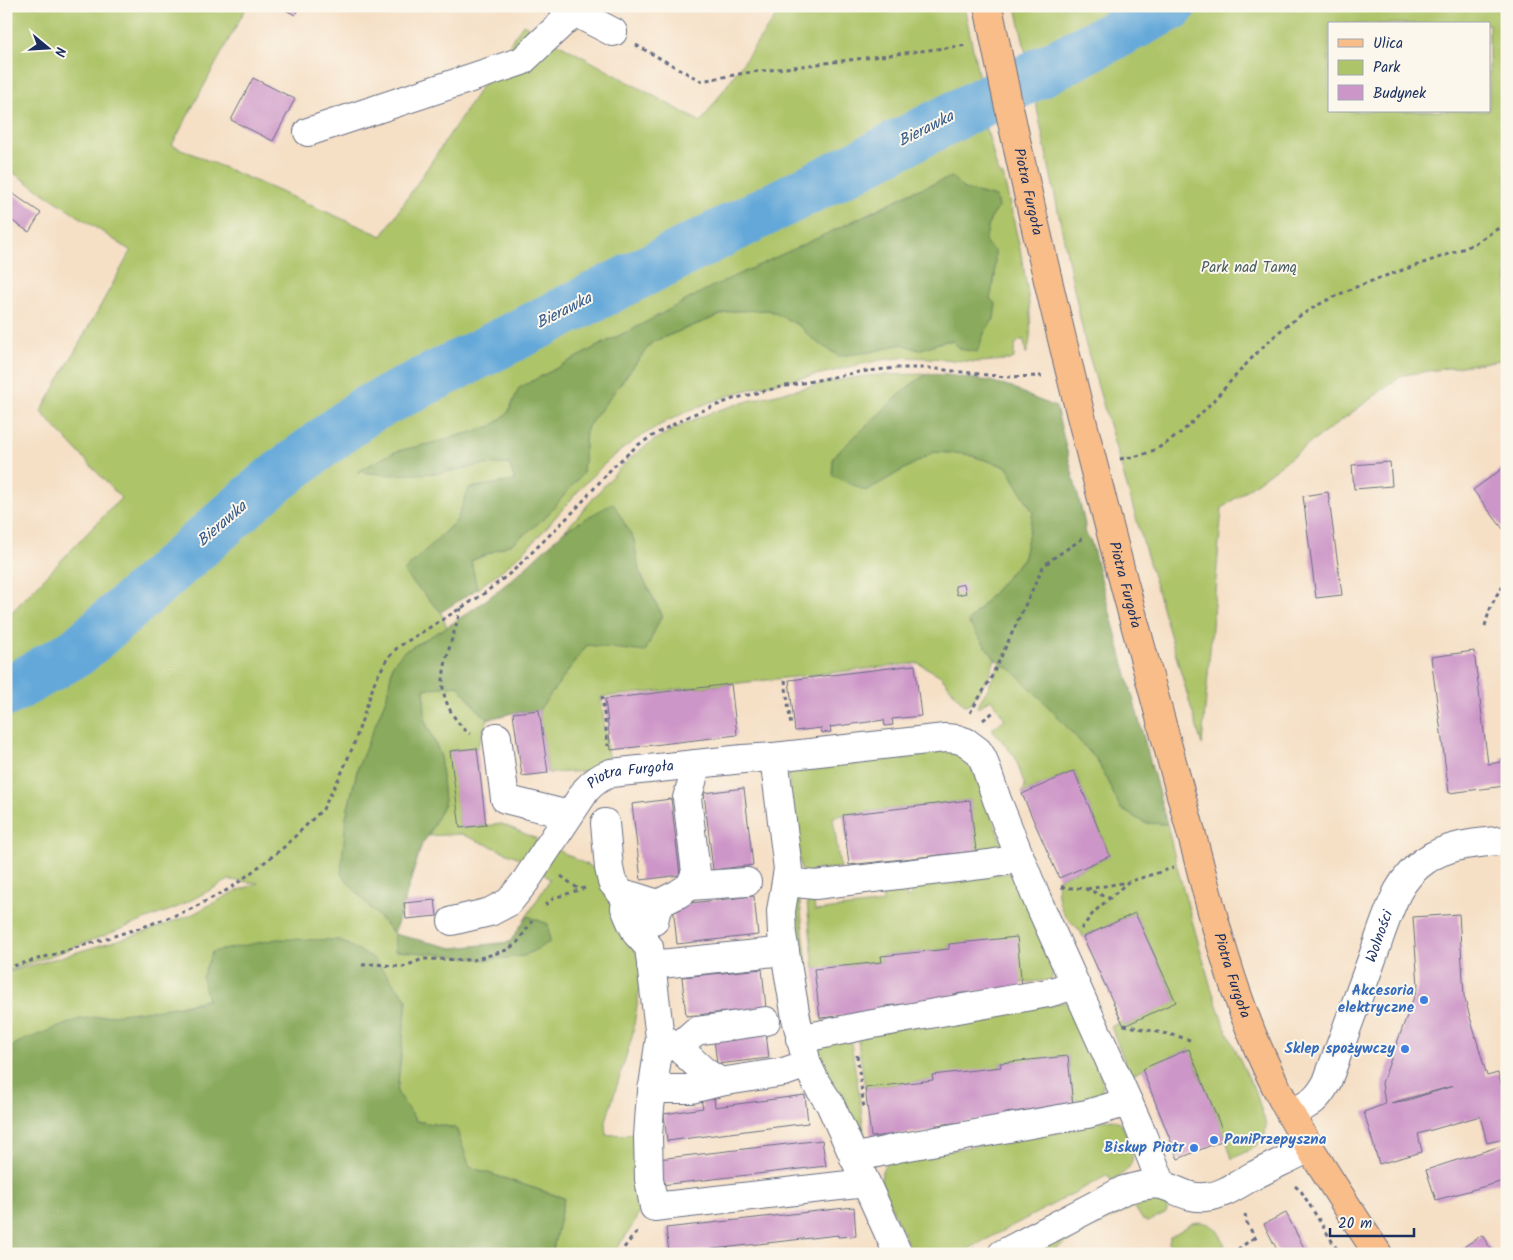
<svg xmlns="http://www.w3.org/2000/svg" width="1513" height="1260" viewBox="0 0 1513 1260" font-family="Kalam,sans-serif">
<style>
.green{fill:#aec469;stroke:#647a64;fill-rule:evenodd}
.forest{fill:#8aaa5d;stroke:#526c5e}
.lines{fill:none;stroke-linecap:round;stroke-linejoin:round}
.river{stroke:#63a8d9;stroke-width:50}
.building{fill:#cd96c8;fill-rule:evenodd}
.minor-casing{stroke:#676d82;stroke-width:30}
.major-casing{stroke:#676d82;stroke-width:30}
.path{stroke:#676d82;stroke-width:3;stroke-dasharray:4 4;stroke-linecap:butt}
.minor{stroke:#fff;stroke-width:28}
.major{stroke:#f8bd89;stroke-width:28}
.shop-dot{fill:#3f7fe0;stroke:#fbf7ec;stroke-width:2}
.labels{text-anchor:middle;dominant-baseline:central;stroke-width:4;stroke-linejoin:round;paint-order:stroke}
.street-label{font-size:15px;fill:#1b2f5e;stroke:#fbf7ec}
.park-label{font-size:15px;fill:#475c61;stroke:#fbf7ec}
.shop-label{font-size:15px;font-weight:bold;fill:#366cbe;stroke:#fbf7ec;text-anchor:end}
.water-label{font-size:16px;font-style:italic;fill:#345989;stroke:#fbf7ec}
</style>
<rect width="100%" height="100%" fill="#fbf7ec"/>
<filter id="ink" filterUnits="userSpaceOnUse"><feTurbulence type="fractalNoise" baseFrequency=".02" numOctaves="2"/><feDisplacementMap in="SourceGraphic" scale="10" xChannelSelector="R" yChannelSelector="G"/><feConvolveMatrix kernelMatrix="1 2 1 2 8 2 1 2 1" color-interpolation-filters="sRGB"/></filter>
<filter id="wash" filterUnits="userSpaceOnUse"><feTurbulence type="fractalNoise" baseFrequency=".0096" numOctaves="4" result="noise"/><feDisplacementMap in="SourceGraphic" scale="20" xChannelSelector="R" yChannelSelector="G"/><feGaussianBlur stdDeviation="1.12" result="paint"/><feColorMatrix in="noise" values="0 0 0 0 0 0 0 0 0 0 0 0 0 0 0 0 0 1.4 0 .05"/><feComposite in="paint" operator="in"/></filter>
<g filter="url(#wash)">
<rect width="100%" height="100%" fill="#f5dfc5"/>
<path class="green" d="M6,6H247L172,145L382,236L523,24L701,122L783,6H964L981,88L492,331L381,389L319,433L106,613L69,647L6,675V618L121,498L41,412L131,251L6,168Z
M1016,6H1507V359L1403,375L1222,508L1202,745L1085,342ZM1329,24H1489V111H1329Z
M981,117L989,137L998,173L1003,175C1011,212 1042,324 1026,354L1024,340C1014,339 1014,350 1014,358L1009,360C998,360 986,362 975,362C949,360 925,356 899,358C873,360 847,368 821,374C805,377 789,380 773,383C713,398 656,420 609,460C583,483 561,512 537,538C519,558 498,573 477,589L471,561L513,543L583,473L586,429L652,342L731,311L769,310L798,325L815,341L871,352L902,344L919,350L944,341H952L977,351L985,331L994,319L990,299L995,275L984,242L990,220L998,208L996,197L964,189L914,191L598,346L520,388L508,413L492,426L448,439L440,473L481,465L509,464L515,481L469,488L457,520L403,572L441,612L447,627L403,652L393,664L387,696L358,767L346,817L358,894L394,934L451,955L489,960L548,924L527,916L550,879L542,873L554,848L597,870L643,968L632,1037L605,1124L606,1135L636,1134L640,1209C634,1226 623,1240 612,1254H552L564,1198L469,1167L456,1128L416,1121L397,1093L407,999H209L19,1042L6,1051V973L145,932L191,915L234,892L258,883L229,880L178,907L59,953L6,972V714L74,667L209,555L320,453L333,445L344,435L373,420L383,412L406,401L439,383L450,380L457,375L476,367L487,361H493L500,354L507,353L528,340H535L564,327L599,306L602,307L613,303L695,259L696,261L724,248L819,198L896,161L911,152L924,148Z
M927,374L909,386L866,491L934,452L966,454L1007,467L1033,512L1024,557L968,622L995,659L989,677L971,703L966,705L963,704L941,676L918,663L731,684L601,697L609,765L594,771L548,773L539,710L587,645L662,615L639,571L634,540L613,504L564,531C591,504 612,471 643,448C687,416 743,401 795,390C816,385 837,380 859,377C881,374 905,375 927,374Z
M1000,662L1013,671L1045,703L1097,760L1121,809L1145,823L1167,824L1177,867L1210,984L1223,1023L1257,1096L1266,1124L1265,1135L1259,1143L1253,1148L1232,1159L1226,1139L1189,1049L1130,1075L1111,1027L1122,1021L1125,1026L1176,1001L1135,913L1083,937C1078,925 1071,924 1065,915C1057,904 1058,892 1057,879L1110,856L1074,771L1022,794L1025,786L1015,757L992,729L1005,719L991,699L978,708L977,706L987,690Z
M458,685L477,709L488,719L477,748L451,751L460,828L502,824L537,839L527,861L461,834L428,836L444,803L440,754L425,721L424,689Z
M941,745L969,756L1002,844L1000,847L976,851L970,800L843,815L833,817L840,868L812,870V877L801,870L788,775L791,768Z
M1010,873L1015,876L1054,969L1051,980L1021,983L949,944V949L881,956L882,962L814,969L806,893L813,892L815,911L883,903L881,884L904,881L907,898L911,897L909,880Z
M799,895L814,1025L810,1024L789,920L795,899Z
M1065,1002L1072,1009L1076,1017L1103,1082C1104,1103 1088,1100 1073,1100L1068,1056L1000,1063L1001,1067L933,1080L865,1088L857,1035Z
M850,1036L861,1107L865,1143L816,1054L823,1044Z
M1112,1119C1121,1122 1124,1127 1127,1136C1137,1160 1134,1168 1111,1181L1108,1175L959,1254H912L881,1183L882,1171L886,1163Z
M1142,1200C1151,1199 1161,1197 1167,1205V1211L1165,1214L1148,1222L1142,1219L1134,1206L1045,1254H1031L1116,1208L1132,1201Z
M1199,1222C1211,1223 1217,1228 1222,1239C1224,1244 1226,1246 1225,1252L1222,1254H1173L1169,1244L1170,1237L1193,1223Z"/>
<path class="forest" d="M952,177L964,189L996,197L998,208L990,220L985,242L995,252V275L990,299L996,304L994,319L985,331L977,352L960,349L952,341H944L919,350L902,344L871,352L839,356L815,341L798,325L769,310L730,311L652,342L586,429L583,473L545,518L513,543L471,561L477,589L441,612L403,572L457,520L469,488L515,481L509,464L481,465L440,473L392,475L357,472L394,452L448,439L492,426L508,413L519,388L598,346L635,328L709,288L861,218L914,191Z
M927,374L947,375L989,381L1012,387L1031,397L1056,407L1083,516L1085,525L1084,531L1091,542L1167,824L1145,823L1121,809L1097,760L1045,703L1013,671L995,659L968,622L1024,557L1033,512L1007,467L966,454L934,452L866,491L832,475L833,457L909,386Z
M613,503L634,540L639,571L662,615L645,652L587,645L539,710L513,713L488,719L477,709L458,685L424,689L425,721L440,754L444,803L428,836L422,844L394,934L453,948L510,942L527,916L548,924L550,942L524,956L489,960L451,955L395,951L394,934L341,874L346,817L358,767L387,696L393,664L403,652L447,627L486,600L516,576L564,531Z
M277,939L339,940L373,958L407,999L397,1092L416,1121L456,1128L470,1167L564,1198L552,1254H6V1051L19,1042L80,1019L176,1007L208,1000L202,977L212,952Z"/>
<g class="lines">
<path class="river" d="M6,692L77,652L266,486L365,411L866,161L1171,6"/>
</g>
<g id="blocks">
<path class="building" d="M278,6H300L295,15Z
M253,78L295,99L273,141L231,120Z
M6,189L41,213L29,232L6,217Z
M1390,462L1392,486L1354,489L1352,465Z
M1507,465V526L1503,529L1473,490Z
M1328,492L1342,595L1316,598L1303,496Z
M964,584L966,593L957,595L955,586Z
M1474,651L1488,764L1501,762V758H1507V791H1506L1505,786L1449,793L1431,657Z
M915,665L921,716L892,719L893,725L885,726L884,720L830,727L831,732L822,733L821,728L795,731L789,680Z
M731,684L737,735L611,750L605,699Z
M539,710L548,773L522,776L513,713Z
M477,748L486,825L460,828L450,751Z
M1074,771L1110,856L1059,878L1022,794Z
M744,788L753,865L713,870L704,793Z
M671,799L680,875L641,880L632,804Z
M970,800L976,851L849,865L843,815Z
M754,896L758,935L677,944L673,905Z
M435,900L437,916L406,919L404,903Z
M1135,913L1176,1002L1124,1026L1083,937Z
M1459,914L1464,996L1487,1076L1498,1073L1507,1105V1138L1487,1143L1480,1116L1418,1134L1422,1152L1379,1164L1364,1112L1385,1104L1382,1083L1418,986L1413,917ZM1453,1086L1408,1100L1391,1103Z
M1017,937L1022,987L953,994L954,999L885,1006V1011L820,1018L814,969L882,962L881,956L949,949V944Z
M762,969L766,1008L686,1016L682,977Z
M766,1033L769,1058L717,1064L714,1039Z
M1189,1049L1226,1139L1178,1159L1142,1069Z
M1068,1056L1073,1106L1004,1113L1005,1117L936,1125L937,1130L871,1137L865,1088L933,1080L932,1075L1001,1067L1000,1063Z
M805,1095L808,1123L667,1141L664,1114L703,1108L701,1100L714,1098L715,1107Z
M822,1140L826,1166L661,1185L658,1159Z
M1507,1144V1180L1436,1200L1426,1170Z
M854,1207L856,1236L838,1237V1235L669,1254L666,1228Z
M1286,1213L1307,1254H1279L1264,1224Z
M1482,1235L1494,1254H1453Z"/>
</g>
</g>
<g filter="url(#ink)">
<use href="#blocks" fill-opacity="0" stroke="#676d82" stroke-width="1"/>
<g class="lines">
<g class="minor-casing">
<g id="minor">
<path d="M563,6L613,32"/>
<path d="M308,132L522,61L574,12"/>
<path d="M497,737L505,799L569,815"/>
<path d="M605,823L609,868L612,882L627,900"/>
<path d="M787,882L815,885L989,864L1006,861L1019,855"/>
<path d="M690,886L747,882"/>
<path d="M658,904L633,896L627,900L625,908L631,922L637,934L649,947L660,1038L650,1107L648,1137L649,1179L654,1207L866,1183"/>
<path id="s1" d="M452,921L490,912L509,902L525,882L586,790C593,782 600,777 611,773L743,759L774,757"/>
<path d="M654,921L658,904L678,894L690,886L696,872L687,798L692,782L696,764"/>
<path d="M651,965L785,951"/>
<path d="M662,1039C679,1044 690,1060 704,1071C709,1075 715,1078 720,1082"/>
<path d="M800,1039L862,1026L1048,993L1075,985"/>
<path d="M678,1047L696,1031L766,1021"/>
<path d="M652,1089H692L720,1082L784,1072L807,1064"/>
<path id="s2" d="M1291,1114C1309,1104 1317,1101 1327,1082C1342,1041 1357,1000 1372,959C1380,937 1387,913 1398,891C1404,880 1415,867 1426,860C1449,844 1479,843 1507,840"/>
<path d="M854,1158L898,1148L1087,1114L1128,1102"/>
<path d="M898,1254L830,1104L816,1083L807,1064L796,1018L782,934L781,911L788,869L774,757L945,738L957,739L966,742L978,751L983,759L997,800L1036,897L1138,1124L1162,1185"/>
<path d="M1002,1254L1124,1190C1135,1187 1149,1183 1161,1185C1177,1189 1188,1199 1205,1197C1222,1196 1237,1185 1251,1177C1270,1167 1290,1158 1309,1148"/>
</g>
</g>
<g class="major-casing">
<g id="major">
<path id="s3" d="M988,6C1029,212 1079,415 1133,617C1154,694 1174,771 1195,847C1213,917 1231,988 1261,1055C1292,1126 1336,1189 1378,1254"/>
</g>
</g>
<path class="path" d="M636,45L701,81L745,73L968,45
M1120,459C1132,457 1145,455 1156,449C1178,438 1195,420 1211,403C1238,374 1264,341 1297,318C1348,283 1410,270 1467,247C1481,241 1493,230 1507,224
M461,608C455,631 445,656 443,680C441,699 455,723 470,734
M1485,626C1489,611 1494,594 1507,583
M785,680L791,727
M602,696L608,746
M970,713L991,678L1043,567C1055,555 1070,548 1083,538
M983,720L995,711
M561,876L580,890
M1061,887L1086,889L1109,898
M1087,889L1128,882
M545,905L554,898L585,888
M1081,929L1094,912L1128,882L1173,868
M362,965L375,964L403,967L423,959L473,960L507,950L517,943L532,921
M6,968L59,953L143,927L189,910L231,888L283,848L323,809L342,772L354,744L375,681L387,659L398,647L482,595L513,571L575,510L613,467L638,445L659,432L691,415L733,399L776,388L859,372L896,368H928L1005,377L1042,376
M1124,1025L1177,1036L1190,1040
M857,1055L864,1108
M1295,1186L1301,1191L1340,1254
M1245,1214L1247,1223L1258,1243
M619,1254L639,1229
M967,1254L975,1249
M1231,1254L1255,1237"/>
<use href="#minor" class="minor"/>
<use href="#major" class="major"/>
</g>
</g>
<g class="shop-dot">
<circle cx="1424" cy="1000" r="5"/>
<circle cx="1405" cy="1049" r="5"/>
<circle cx="1214" cy="1140" r="5"/>
<circle cx="1194" cy="1148" r="5"/>
</g>
<g class="labels">
<g class="street-label">
<text stroke="none"><textPath href="#s3" startOffset="190">Piotra Furgoła</textPath></text>
<text stroke="none"><textPath href="#s3" startOffset="595">Piotra Furgoła</textPath></text>
<text stroke="none"><textPath href="#s1" startOffset="246">Piotra Furgoła</textPath></text>
<text stroke="none"><textPath href="#s2" startOffset="204">Wolności</textPath></text>
<text stroke="none"><textPath href="#s3" startOffset="1000">Piotra Furgoła</textPath></text>
</g>
<g class="park-label">
<text x="1249" y="268">Park nad Tamą</text>
</g>
<g class="shop-label">
<text x="1414" y="991">Akcesoria<tspan x="1414" dy="17">elektryczne</tspan></text>
<text x="1395" y="1049">Sklep spożywczy</text>
<text x="1224" y="1140" text-anchor="start">PaniPrzepyszna</text>
<text x="1184" y="1148">Biskup Piotr</text>
</g>
<g class="water-label">
<text transform="translate(926 129) rotate(-27)">Bierawka</text>
<text transform="translate(564 311) rotate(-27)">Bierawka</text>
<text transform="translate(222 524) rotate(-41)">Bierawka</text>
</g>
</g>
<rect width="1513" height="1260" fill="none" stroke="#fbf7ec" stroke-width="25"/>
<rect x="1328" y="22" width="162" height="90" fill="#fbf7ec" stroke="#a1a7b3"/>
<rect x="1338" y="39" width="25" height="8" fill="#f8bd89" stroke="#a1a7b3"/>
<text x="1373" y="48" font-size="15" fill="#1b2f5e">Ulica</text>
<rect x="1338" y="60" width="25" height="15" fill="#aec469" stroke="#a1a7b3"/>
<text x="1373" y="72" font-size="15" fill="#1b2f5e">Park</text>
<rect x="1338" y="85" width="25" height="15" fill="#cd96c8" stroke="#a1a7b3"/>
<text x="1373" y="98" font-size="15" fill="#1b2f5e">Budynek</text>
<g transform="translate(48 48) rotate(108)" stroke="#fbf7ec" stroke-width="4" paint-order="stroke">
<path d="M0-4L9 19L0 12L-9 19Z" fill="#1b2f5e"/>
<text y="-8" font-size="14" font-weight="bold" text-anchor="middle" fill="#1b2f5e">N</text>
</g>
<path d="M1330 1228v8h84v-8" fill="none" stroke="#1b2f5e" stroke-width="2.5"/>
<text x="1338" y="1228" font-size="15" fill="#1b2f5e" stroke="#fbf7ec" stroke-width="4" paint-order="stroke">20 m</text>
</svg>
